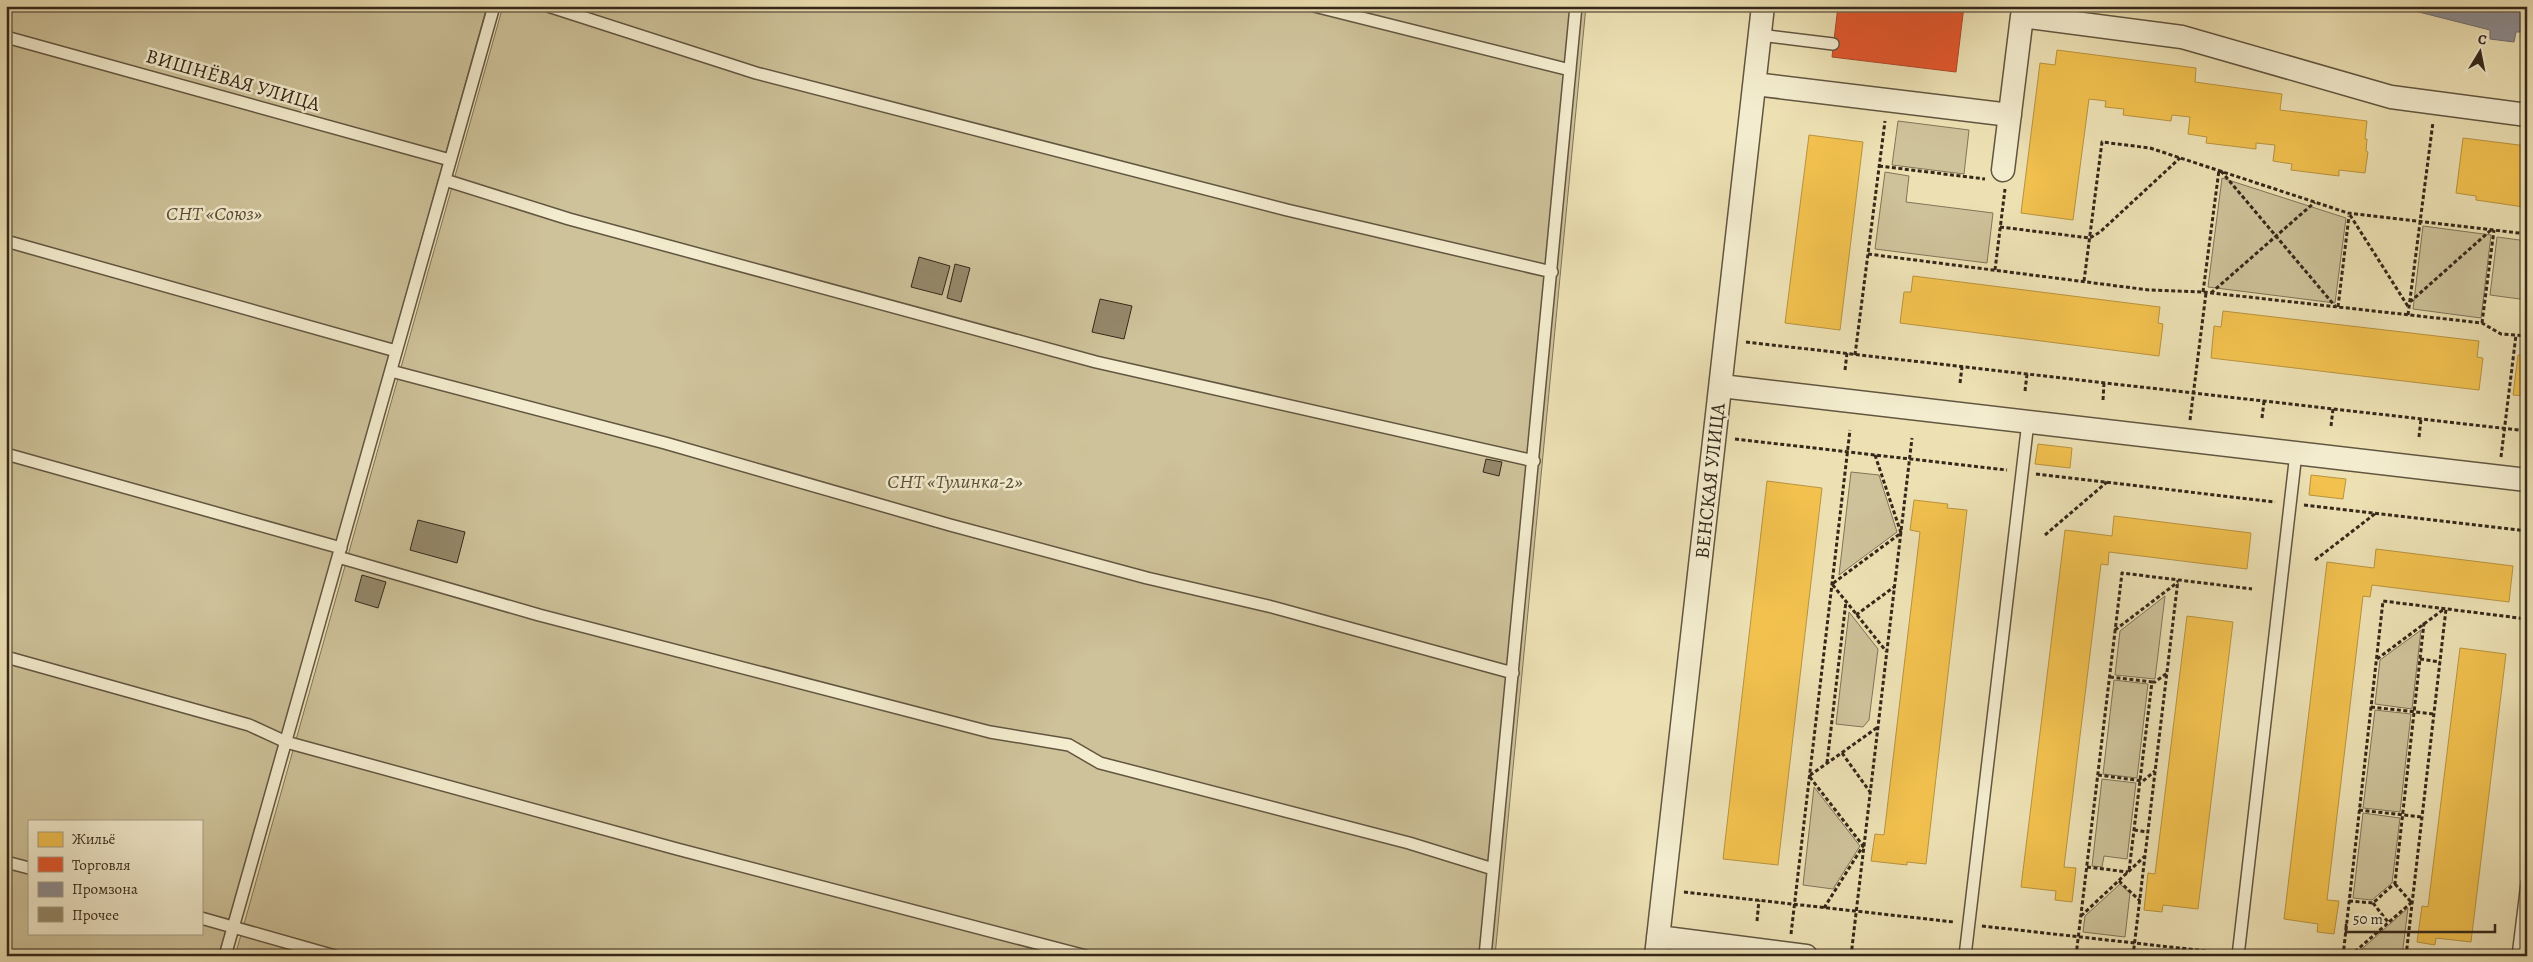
<svg xmlns="http://www.w3.org/2000/svg" width="2533" height="962" viewBox="0 0 2533 962" font-family="Alegreya,serif">
<style>
.green{fill:#cec29a;stroke:#81755a;fill-rule:evenodd}
.homes{fill:#f2c14e;stroke:#b9933e}
.shops{fill:#e4572e;stroke:#af4928}
.industry{fill:#8d8d92;stroke:#726f6e}
.building{fill:#94886a;stroke:#34281a}
.lines{fill:none;stroke-linecap:round;stroke-linejoin:round}
.lane-casing{stroke:#625640;stroke-width:14}
.street-casing{stroke:#625640;stroke-width:25}
.path{stroke:#34281a;stroke-width:3;stroke-dasharray:4 2.5;stroke-linecap:butt}
.lane{stroke:#f3ecce;stroke-width:11}
.street{stroke:#f3ecce;stroke-width:22}
.labels{text-anchor:middle;dominant-baseline:central;stroke-width:5;stroke-linejoin:round;paint-order:stroke}
.street-label{font-size:20px;fill:#34281a;stroke:#f3ecce}
.park-label{font-size:20px;font-style:italic;fill:#5a4e3a;stroke:#f3ecce}
</style>
<rect width="100%" height="100%" fill="#ede1b4"/>
<filter id="stains"><feTurbulence type="fractalNoise" baseFrequency=".004" numOctaves="4"/><feColorMatrix values="0 0 0 0 .2 0 0 0 0 .09 0 0 0 0 .02 0 0 0 .5 -.17"/></filter>
<radialGradient id="worn" r=".72"><stop offset=".6" stop-color="#630" stop-opacity="0"/><stop offset="1" stop-color="#630" stop-opacity=".3"/></radialGradient>
<path class="green" d="M6,6H487L220,956H6ZM29,821H201V933H29Z
M503,6H1586L1495,956H235Z
M1898,121L1969,130L1964,174L1892,165Z
M1885,172L1909,176L1906,202L1993,213L1987,263L1875,249Z
M2222,178L2346,218L2335,303L2208,287Z
M2423,226L2491,235L2481,318L2413,309Z
M2497,237L2527,241V300L2490,295Z
M1851,472L1879,475L1897,532L1839,575Z
M2165,596L2155,679L2115,675L2120,631Z
M1849,612L1878,649L1869,720L1863,727L1836,724Z
M2421,630L2412,709L2375,704L2380,660Z
M2114,680L2148,684L2137,778L2103,774Z
M2375,710L2411,714L2400,812L2363,808Z
M2102,779L2136,783L2127,859L2104,856L2102,867L2092,866Z
M1814,787L1860,846L1833,889L1803,885Z
M2363,813L2400,818L2392,883L2372,900L2353,898Z
M2120,884L2130,893L2125,937L2083,932L2085,916Z
M2408,908L2402,956H2354Z"/>
<path class="homes" d="M2057,50L2196,68L2195,82L2282,94L2280,110L2367,121L2365,139H2367L2366,151L2368,152L2365,173L2339,170V176L2291,170L2292,164L2273,161L2275,145L2256,143V149L2206,143L2207,137L2188,134L2190,117L2172,115L2171,121L2123,115L2124,109L2105,107L2106,101L2089,99L2073,220L2021,213L2040,63L2055,65Z
M1809,135L1863,142L1840,330L1785,323Z
M2463,138L2527,146V202H2525L2524,207L2476,200V196L2456,193Z
M1913,276L2160,307L2158,323L2163,324L2159,356L1900,323L1904,292H1911Z
M2223,311L2479,341L2477,357L2483,358L2479,390L2211,358L2214,326L2221,327Z
M2518,355L2527,356V396L2513,395Z
M2038,444L2072,448L2070,468L2035,464Z
M2311,475L2346,479L2343,499L2309,495Z
M1767,481L1822,488L1778,865L1723,859Z
M1914,500L1948,504L1947,508L1967,510L1926,864L1907,862V865L1871,861L1875,834L1884,835L1920,532L1910,530Z
M2114,516L2251,533L2247,569L2109,552L2108,565L2101,564L2064,867L2076,868L2072,902L2055,900L2056,891L2021,887L2065,530L2112,536Z
M2376,549L2513,566L2509,602L2372,585L2370,597L2363,596L2327,900L2339,901L2334,934L2317,932L2318,924L2284,919L2327,562L2374,568Z
M2187,616L2233,622L2198,909L2163,905L2162,912L2144,910L2148,873L2155,874Z
M2460,648L2506,654L2471,942L2436,938L2435,945L2417,942L2422,906L2428,907Z"/>
<path class="shops" d="M1838,6H1964L1956,72L1832,57Z"/>
<path class="industry" d="M2407,6H2527V32H2516L2514,42L2490,39V30L2407,9Z"/>
<path class="building" d="M919,257L950,266L942,295L911,287Z
M955,264L970,268L961,302L947,298Z
M1100,299L1132,306L1124,339L1092,332Z
M1486,459L1502,462L1499,476L1483,472Z
M418,520L465,532L457,563L410,550Z
M362,575L386,582L378,608L355,601Z"/>
<g class="lines">
<g class="lane-casing">
<path id="lane" d="M548,6L756,73L1287,210L1552,272
M1314,6L1570,70
M1760,35L1833,44
M6,37L450,160
M445,180L569,219L1096,362L1534,461
M6,241L396,351
M391,371L665,443L950,525L1147,578L1272,607L1513,673
M6,454L341,548
M338,557L539,615L990,732L1069,745L1100,763L1409,843L1493,869
M6,657L249,725L286,742L677,849L1086,956
M6,862L29,868
M201,918L335,956
M225,956L494,6
M1485,956L1576,6
M1965,956L2028,422
M2238,956L2296,453
M2518,956L2527,883"/>
</g>
<g class="street-casing">
<path id="street" d="M1755,84L2010,115
M2003,170L2022,16L2182,37L2391,97L2527,115
M1721,386L2527,480
M1658,937L1806,956
M1656,956L1763,6"/>
</g>
<path class="path" d="M1879,166L1985,179
M2221,171L2335,306
M2350,215L2409,308
M2000,227L2090,238L2100,232L2180,158
M1868,254L2149,290L2203,292L2482,323L2501,334L2527,336
M1995,270L2005,189
M2084,281L2102,142L2150,148L2348,213L2527,234
M2203,292L2219,170
M2211,293L2315,202
M2410,302L2491,230
M2338,307L2349,216
M2408,315L2433,122
M2482,323L2494,230
M1746,342L2527,431
M1855,355L1885,121
M1845,370L1847,353
M1960,383L1962,367
M2025,391L2027,374
M2103,400L2104,383
M2262,418L2264,401
M2190,420L2206,293
M2331,426L2333,409
M2419,437L2421,419
M1735,439L2007,470
M1875,455L1901,533L1832,584L1886,651
M2501,457L2516,335
M2036,474L2275,502
M2304,505L2527,531
M2045,535L2107,482
M2315,560L2376,513
M1856,615L1894,587
M2115,630L2178,582
M2377,659L2444,609
M2420,659L2440,662
M2110,677L2152,682L2129,871
M2152,682H2155L2167,673
M2371,707L2434,714
M1842,753L1870,792
M1827,763L1846,601
M2098,775L2143,781L2155,771
M2359,810L2422,817
M2134,830L2148,832
M1864,847L1809,776L1878,727
M2087,867L2128,872
M2119,881L2140,901
M2395,884L2411,902
M1684,892L1954,922
M2349,901L2373,903L2395,883L2424,623
M2373,903L2388,922
M1824,908L1863,846
M2081,916L2145,856
M1757,921L1759,900
M1982,926L2224,953
M1791,934L1850,430
M1851,956L1912,438
M2076,956L2122,573L2252,589
M2133,956L2178,580
M2343,956L2383,601L2527,619
M2350,956L2412,902
M2406,956L2446,609"/>
<use href="#lane" class="lane"/>
<use href="#street" class="street"/>
</g>
<g class="labels">
<g class="street-label">
<text transform="translate(233 80) rotate(16)">ВИШНЁВАЯ УЛИЦА</text>
<text transform="translate(1710 481) rotate(-84)">ВЕНСКАЯ УЛИЦА</text>
</g>
<g class="park-label">
<text x="214" y="213">СНТ «Союз»</text>
<text x="955" y="481">СНТ «Тулинка-2»</text>
</g>
</g>
<rect width="2533" height="962" fill="none" stroke="#ede1b4" stroke-width="25"/>
<rect x="8" y="8" width="2518" height="947" fill="none" stroke="#34281a" stroke-width="2.5"/>
<rect x="12" y="12" width="2508" height="937" fill="none" stroke="#34281a"/>
<rect x="28" y="820" width="175" height="115" fill="#f3ecce" stroke="#a79e86"/>
<rect x="38" y="832" width="25" height="15" fill="#f2c14e" stroke="#a79e86"/>
<text x="72" y="844" font-size="15" fill="#34281a">Жильё</text>
<rect x="38" y="857" width="25" height="15" fill="#e4572e" stroke="#a79e86"/>
<text x="72" y="870" font-size="15" fill="#34281a">Торговля</text>
<rect x="38" y="882" width="25" height="15" fill="#8d8d92" stroke="#a79e86"/>
<text x="72" y="894" font-size="15" fill="#34281a">Промзона</text>
<rect x="38" y="907" width="25" height="15" fill="#94886a" stroke="#a79e86"/>
<text x="72" y="920" font-size="15" fill="#34281a">Прочее</text>
<g transform="translate(2480 52) rotate(10)" stroke="#f3ecce" stroke-width="4" paint-order="stroke">
<path d="M0-4L9 19L0 12L-9 19Z" fill="#34281a"/>
<text y="-8" font-size="14" font-weight="bold" text-anchor="middle" fill="#34281a">С</text>
</g>
<path d="M2346 924v8h149v-8" fill="none" stroke="#34281a" stroke-width="2.5"/>
<text x="2353" y="924" font-size="15" fill="#34281a" stroke="#f3ecce" stroke-width="4" paint-order="stroke">50 m</text>
<rect width="100%" height="100%" filter="url(#stains)"/>
<rect width="100%" height="100%" fill="url(#worn)"/>
</svg>
